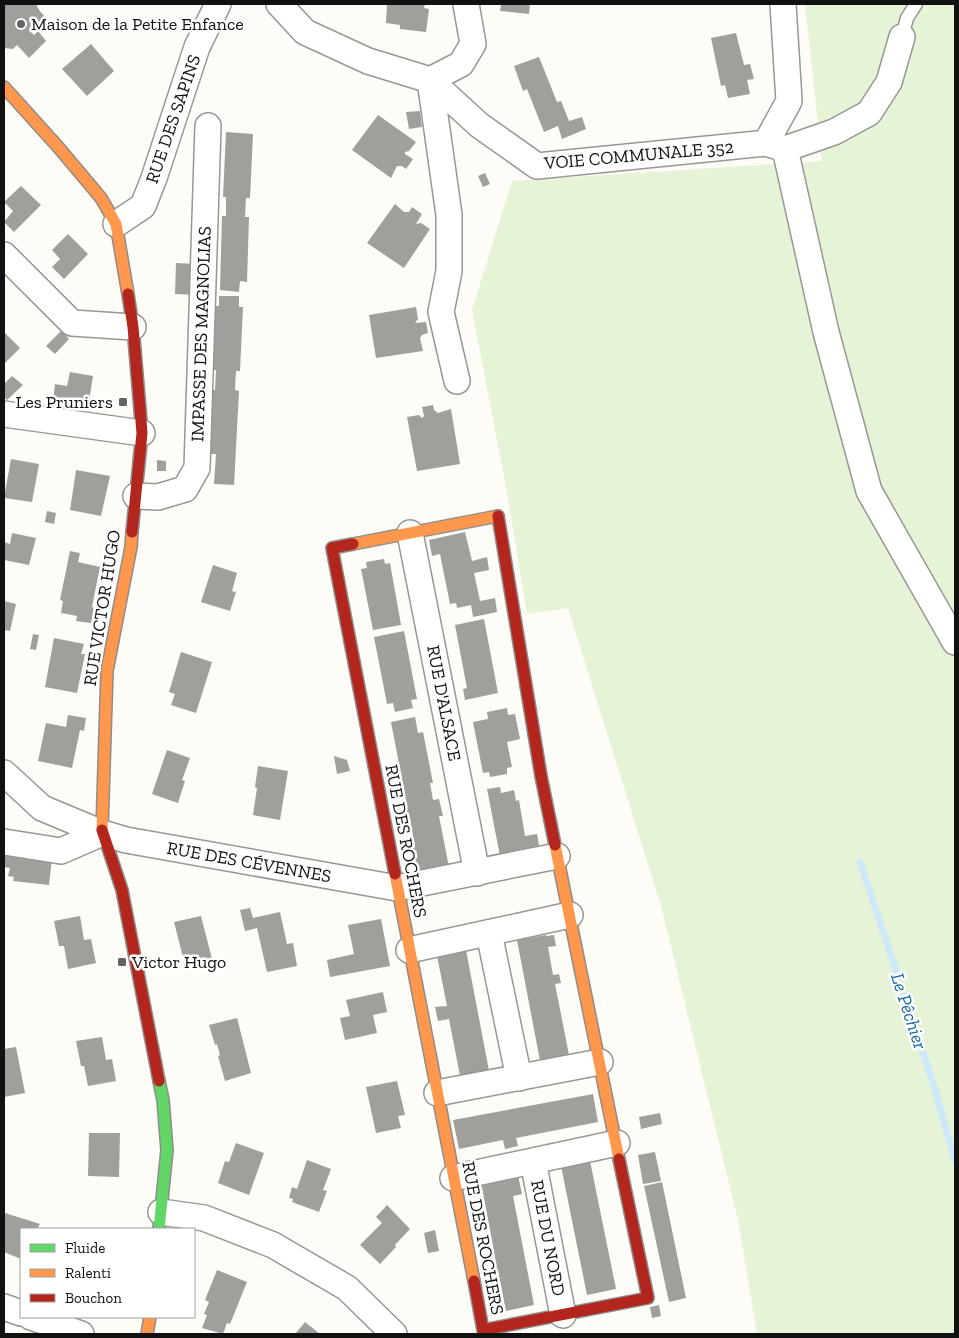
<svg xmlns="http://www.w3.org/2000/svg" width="959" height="1338" viewBox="0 0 959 1338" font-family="'Zilla Slab',serif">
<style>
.green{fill:#e7f3d7}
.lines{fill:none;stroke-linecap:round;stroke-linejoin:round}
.stream{stroke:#cde8f7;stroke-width:7}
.building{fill:#a19f9c}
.lane-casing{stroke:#979795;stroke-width:15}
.street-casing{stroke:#979795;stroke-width:28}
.fast-casing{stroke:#8e8d8b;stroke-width:14}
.slow-casing{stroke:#8e8d8b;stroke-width:14}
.jam-casing{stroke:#8e8d8b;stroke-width:14}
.lane{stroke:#fffffe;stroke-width:12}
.street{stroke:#fffffe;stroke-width:25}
.fast{stroke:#63d668;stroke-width:11}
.slow{stroke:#ff974d;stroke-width:11}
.jam{stroke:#b3261e;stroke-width:11}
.poi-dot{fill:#646362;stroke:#fff;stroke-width:2}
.labels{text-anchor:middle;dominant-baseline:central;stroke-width:5;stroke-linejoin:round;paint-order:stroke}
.poi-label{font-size:18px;fill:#111;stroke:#fff;text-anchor:start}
.street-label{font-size:18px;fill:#111;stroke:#fff}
.water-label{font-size:19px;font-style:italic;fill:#1768a6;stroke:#fff}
</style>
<rect width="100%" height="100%" fill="#fdfcf7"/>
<path class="green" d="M805,4H955V1334H757L738,1220L661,906L568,608L527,614L508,498L472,310L512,181L822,161Z"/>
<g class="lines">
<path class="stream" d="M860,862L935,1089L955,1161"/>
</g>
<path class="building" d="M4,4H36L39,10L45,17L31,32L34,35L38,31L46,41L29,58L17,45L13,49L4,48Z
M387,4H425L424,8L429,9L426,32L400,29V25L386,23Z
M501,4H530L529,14L500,11Z
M736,33L744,65L750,64L754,79L747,80L750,94L728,98L725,85L721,86L711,38Z
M91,44L114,71L87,96L62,69Z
M539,57L557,102L561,101L569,121L582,117L586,129L562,139L558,126L544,132L527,89L523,91L514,66Z
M420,111L422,127L409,129L406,112Z
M378,115L416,142L409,151L405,152V154L413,159L406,169L402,166H397L391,178L352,150Z
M226,132L253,134L250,198H246L245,217H249L247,282L240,281L239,292L220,290L222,216H226V197H223Z
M485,173L490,184L483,187L478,176Z
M21,186L41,205L14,232L4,222L13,211L4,202Z
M395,204L404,212H409L412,207L422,214L416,224L421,223L430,229L404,268L367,243Z
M68,234L88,254L64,279L52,267L60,259L52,250Z
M176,263L196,264L194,295L175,294Z
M219,296H239V307H243L240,371H236L235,390L239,391L234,485L214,484L216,454H209L211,389L215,390L216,370H212L215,306H219Z
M416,307L418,319L415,323L426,322L428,333L422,335L420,338L423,351L376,358L369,315Z
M61,331L69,339L55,354L46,346Z
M4,332L20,348L4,364Z
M70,372L93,376L89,401L72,398L71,406L67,405L66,410L52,408L55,384L67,386Z
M12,376L23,385L7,400L4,397V384Z
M433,405L434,410L438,413L451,409L460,464L417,471L407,417L419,415L422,418L424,416L422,407Z
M11,459L39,464L32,502L4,498Z
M157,460L166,461V471H157Z
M76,470L110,476L101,516L70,510Z
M47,511L56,513L54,524L45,522Z
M465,532L472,561L487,557L489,570L474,573L480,601L495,598L497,612L473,617L471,605L457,608L456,603L450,604L440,554L432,556L429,540Z
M12,533L36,538L29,565L4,560V542L10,544Z
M70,551L80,553L78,562L100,567L92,607L94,608L91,623L76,621L77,616L61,613L63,601L60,600Z
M384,559L385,564L390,563L401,625L373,630L361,569L367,568L366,562Z
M213,565L237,573L232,591L236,592L230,611L201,602Z
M4,601L16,604L10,631L4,630Z
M484,619L498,693L465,700L463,689L467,688L455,625Z
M404,631L417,699L411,700L413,708L395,712L393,703L387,704L374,637Z
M33,634L39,635L36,650L30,649Z
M54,638L84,644L81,654H85L77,693L45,687Z
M181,652L212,662L196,713L171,705L175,694L169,692Z
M507,708L508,715L515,714L520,739L507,742L512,767L507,768V774L490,777L489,772L483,773L473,722L488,719L487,712Z
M68,715L86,718L84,731L80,730L72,768L38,761L46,723L66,727Z
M415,717L418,733L423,732L433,783H430L433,800L439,799L443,816H439L449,867L417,873L412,848H415L410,818L406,819L404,806L407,805L391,722Z
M167,750L190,758L182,780L185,781L178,803L152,794Z
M334,756L347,760L350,771L337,774Z
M258,766L288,771L280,820L253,815L257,788L255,787Z
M500,787L501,793L514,790L516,801L519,800L525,836L537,834L539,845L535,850L500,856L487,789Z
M4,851L52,858L49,885L13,881L14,877L8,876L10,868L4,867Z
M250,908L253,918L280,912L287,944L293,943L297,966L267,972L257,928L245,931L240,910Z
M80,916L84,940L91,939L96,963L68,969L64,946H59L54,921Z
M201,916L212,959L185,965L174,922Z
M381,919L390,966L330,977L327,960L354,954L348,925Z
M546,935V936L554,935L556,946L548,947L553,975L559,974L561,983L555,984L570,1060L541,1066L517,940Z
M466,950L490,1076L461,1081L449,1019L438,1021L435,1007L447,1006L437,956Z
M383,992L387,1012L373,1015L377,1033L345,1040L340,1018L350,1016L346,1000Z
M237,1018L251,1073L225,1081L218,1056L220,1055L217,1044L215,1045L209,1025Z
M102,1037L106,1060L112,1059L116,1081L88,1086L84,1066H81L76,1041Z
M16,1047L25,1093L4,1097V1049Z
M397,1081L405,1115L398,1116L401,1128L376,1133L366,1087Z
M593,1094L598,1122L516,1138L518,1146L505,1149L503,1140L459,1149L453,1120Z
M660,1113L662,1124L641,1129L639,1117Z
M89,1133H120L119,1177L88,1176Z
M236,1143L264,1153L249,1195L218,1183L225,1161L229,1162Z
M655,1152L661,1181L643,1184L638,1155Z
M307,1160L331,1169L323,1190L327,1191L319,1212L292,1202L293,1199L289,1198L292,1187L297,1189Z
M590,1161L616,1289L587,1295L561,1166Z
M518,1175L522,1194L513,1196L534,1305L506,1311L498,1270L491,1272L490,1263L496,1262L481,1182Z
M662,1182L686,1298L669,1302L644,1186Z
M387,1205L410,1229L395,1245L396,1247L380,1264L360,1245L382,1223L376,1217Z
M5,1213L40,1224L37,1229H21V1259L4,1252Z
M435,1230L439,1251L428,1253L424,1233Z
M217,1270L247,1282L230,1324L227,1323L223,1334L202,1328L207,1315L204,1314L209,1302L205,1300Z
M659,1305L661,1316L652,1318L650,1307Z
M305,1322L320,1334H295Z"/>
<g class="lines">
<g class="lane-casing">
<path id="lane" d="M902,37L907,18L916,4"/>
</g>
<g class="street-casing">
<path id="street" d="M279,4L305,32L368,61L430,80L479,125L537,166L766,143L785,149L834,132L869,113L889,82L902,37
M430,80L449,215V271L441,312L457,381
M430,80L461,64L473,44L466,4
M766,143L789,101L783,4
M785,149L826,332L869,491L955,642
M116,224L143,206L154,178L197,47L218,4
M4,255L72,323L133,327
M4,414L142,433
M136,496L158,497L185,489L197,468L208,126
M410,533L477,873
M4,773L42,808L102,833L126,840L397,888L557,856
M4,842L61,851L102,833
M489,933L519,1078
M409,950L570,915
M437,1093L600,1062
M533,1161L563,1315
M453,1178L617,1143
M161,1212L204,1218L273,1245L347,1288L394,1334
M4,1307L21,1313
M31,1317L81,1334"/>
</g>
<g class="fast-casing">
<path id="fast" d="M159,1229L167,1150L163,1100L159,1081"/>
</g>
<g class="slow-casing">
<path id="slow" d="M4,87L59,148L101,198L116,224L128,294
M353,544L498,516
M102,830L107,671L131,547L132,532
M555,845L619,1159
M395,874L474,1281
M147,1334L150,1317"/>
</g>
<g class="jam-casing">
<path id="jam" d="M128,294L133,327L142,433L132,532
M498,516L541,776L555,845
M353,544L332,548L395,874
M102,830L122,890L159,1081
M474,1281L483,1330L648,1298L619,1159"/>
</g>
<use href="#lane" class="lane"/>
<use href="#street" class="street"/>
<use href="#fast" class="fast"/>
<use href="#slow" class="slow"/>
<use href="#jam" class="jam"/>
</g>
<g class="poi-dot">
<circle cx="21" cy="24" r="5"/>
<rect x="118" y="397" width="10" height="10" rx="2.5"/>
<rect x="117" y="957" width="10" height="10" rx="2.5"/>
</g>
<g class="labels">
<g class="poi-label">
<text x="31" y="24">Maison de la Petite Enfance</text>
<text x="113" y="402" text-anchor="end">Les Pruniers</text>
<text x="132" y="962">Victor Hugo</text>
</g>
<g class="street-label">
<text transform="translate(173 119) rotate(-71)">RUE DES SAPINS</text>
<text transform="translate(639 155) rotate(-5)">VOIE COMMUNALE 352</text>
<text transform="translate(201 334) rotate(-88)">IMPASSE DES MAGNOLIAS</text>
<text transform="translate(102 608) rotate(-81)">RUE VICTOR HUGO</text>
<text transform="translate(444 703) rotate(79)">RUE D'ALSACE</text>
<text transform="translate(406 841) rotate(79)">RUE DES ROCHERS</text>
<text transform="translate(249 862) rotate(10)">RUE DES CÉVENNES</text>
<text transform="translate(483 1238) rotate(79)">RUE DES ROCHERS</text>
<text transform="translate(548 1238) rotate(79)">RUE DU NORD</text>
</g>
<g class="water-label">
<text transform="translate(909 1011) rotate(72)">Le Pêchier</text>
</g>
</g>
<rect width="959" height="1338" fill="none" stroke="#111111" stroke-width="10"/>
<rect x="20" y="1228" width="175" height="90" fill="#ffffff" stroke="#a0a0a0"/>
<rect x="30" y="1244" width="25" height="8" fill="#63d668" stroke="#a0a0a0"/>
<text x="65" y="1253" font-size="15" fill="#111111">Fluide</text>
<rect x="30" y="1269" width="25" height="8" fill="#ff974d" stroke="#a0a0a0"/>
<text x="65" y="1278" font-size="15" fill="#111111">Ralenti</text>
<rect x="30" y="1294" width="25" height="8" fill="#b3261e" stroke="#a0a0a0"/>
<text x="65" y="1303" font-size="15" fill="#111111">Bouchon</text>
</svg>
